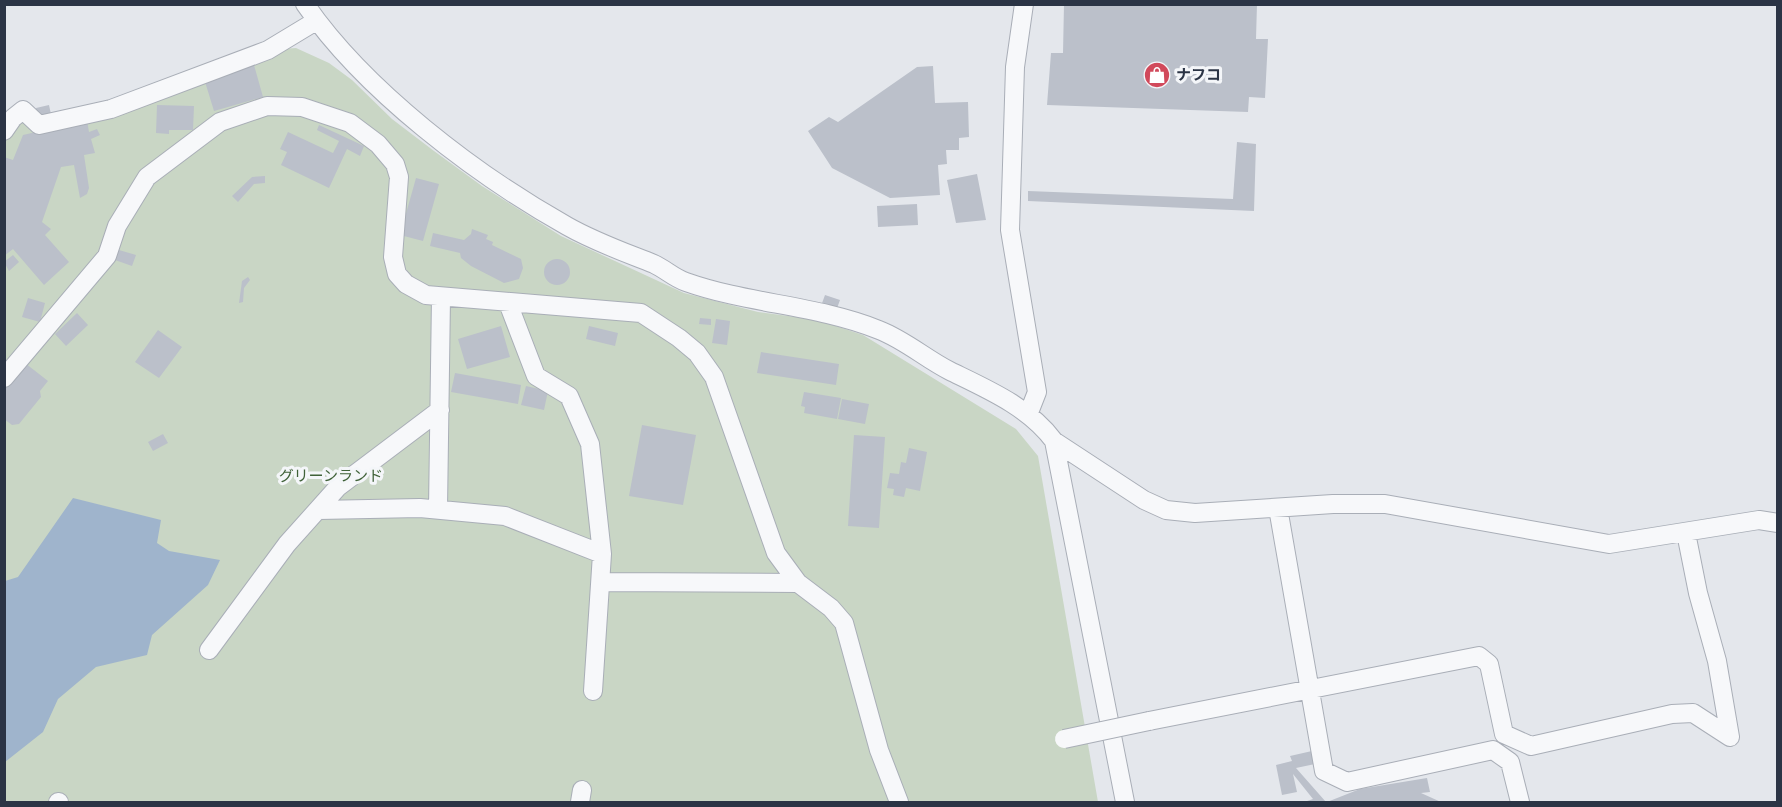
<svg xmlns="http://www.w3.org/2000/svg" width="1782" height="807" viewBox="0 0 1782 807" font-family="'Fira Sans','Noto Sans JP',sans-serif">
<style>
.green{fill:#c9d6c5}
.water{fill:#9fb4cc}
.building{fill:#bbc0ca}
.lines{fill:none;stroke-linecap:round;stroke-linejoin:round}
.minor-casing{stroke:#a9aeb7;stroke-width:20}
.minor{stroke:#f7f8fa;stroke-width:18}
.minor-bridge-casing{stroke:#a9aeb7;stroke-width:20;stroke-linecap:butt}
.minor-bridge{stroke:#f7f8fa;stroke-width:18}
.labels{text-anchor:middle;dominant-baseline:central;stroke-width:6;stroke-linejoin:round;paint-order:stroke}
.poi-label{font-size:15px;font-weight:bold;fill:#2b3445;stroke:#f4f6f9;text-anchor:start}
.park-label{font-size:15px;fill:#3f6138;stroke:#f4f6f9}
</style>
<rect width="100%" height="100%" fill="#e4e7ec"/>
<path class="green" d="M296,48L329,63L352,80L392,119L434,151L482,186L561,236L684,293L758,312L818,320L863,335L1016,429L1038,456L1098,802H5V131L13,118L40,125L268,50Z"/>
<path class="water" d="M73,498L161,520L157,543L169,551L220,560L208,585L152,635L147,655L96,667L58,699L43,732L5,762V581L18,577Z"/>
<path class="building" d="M1064,4H1257L1256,39H1268L1265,98L1249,97L1248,112L1047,105L1051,53H1063Z
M252,58L263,97L214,111L202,72Z
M933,66L935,103L968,102L969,137L959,138V150H946L947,164L938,165L940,195L890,198L832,168L808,131L829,117L838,122L917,67Z
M49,105L54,128L87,120L89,132L97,129L100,135L91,139L95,153L84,155L89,188L87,194L80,198L74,165L61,167L42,222L51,229L45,235L69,262L44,285L13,249L4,256V157L13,160L23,135L40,131L36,108Z
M157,105L194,106L193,130H169V134L156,133Z
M319,125L364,146L360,156L347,149L329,188L281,165L287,152L280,149L288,132L333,153L339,141L317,130Z
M1237,142L1256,144L1254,211L1028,201V191L1233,199Z
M977,174L986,220L956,223L947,180Z
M265,176V183L254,184L238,202L232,196L252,177Z
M416,178L439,184L423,241L400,235Z
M917,204L918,225L878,227L877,206Z
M472,229L488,235L486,239L493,242L492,245L521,259L523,268L519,279L504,283L471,266L461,258L460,253L430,246L433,233L464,240L471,234Z
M119,250L136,255L132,266L115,260Z
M13,255L19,262L9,271L4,262Z
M544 272a13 13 0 1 1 26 0a13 13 0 1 1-26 0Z
M248,277L250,280L244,288L243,302L239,303L242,281Z
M825,295L840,300L836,311L821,306Z
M28,298L45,303L40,322L22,317Z
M77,313L88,325L66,346L55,334Z
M700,318L711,319V325L699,324Z
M716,319L730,321L727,345L712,343Z
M501,326L510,357L467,369L458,339Z
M589,326L618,333L615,346L586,339Z
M158,330L182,347L159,378L135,362Z
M761,352L839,364L836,385L757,373Z
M25,363L48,381L40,391L41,397L19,424L12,425L4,419V381Z
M455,373L521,385L518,404L451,392Z
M526,386L548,391L544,410L521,405Z
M804,392L841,398L837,419L804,413L805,407L801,406Z
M842,399L869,404L865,424L838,419Z
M642,425L696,435L683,505L629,496Z
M163,434L168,443L153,451L148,442Z
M854,435L885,437L879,528L848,526Z
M909,448L927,452L920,491L906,488L904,497L893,495L894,489L887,488L890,473L899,474L901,462L906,463Z
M1312,751L1315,764L1296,768L1326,802H1304L1313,799L1293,774L1297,792L1282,795L1276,765L1292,761L1290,756Z
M1427,778L1430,792L1421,793L1441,802H1327L1360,789Z"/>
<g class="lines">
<g class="minor-casing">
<path id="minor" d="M305,4C364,90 476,175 567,226C595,242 624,252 654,264C665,269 674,278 686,282C748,304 817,305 879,330C905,340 926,359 950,371C987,389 1029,407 1054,441L1125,802
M1024,4L1015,67L1010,230L1037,392L1028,415
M4,131L13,118L23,110L39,125L111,109L268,50L316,21
M508,303L536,376L569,396L590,444L602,554L593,691
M4,378L107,256L117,226L147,177L220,122L267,106L302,107L350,123L378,144L395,164L399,177L393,257L397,274L406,284L426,295L641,313L679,338L697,353L714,377L776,553L798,583L831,608L844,623L879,750L899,802
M1054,441L1144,500L1166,510L1195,513L1333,504H1385L1609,544L1759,520L1778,523
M1278,508L1324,771L1347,782L1493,750L1510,762L1520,802
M438,509L441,297
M318,510L420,508L505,516L602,554
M1686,533L1698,593L1717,661L1730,737
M602,582L798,583
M209,650L287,544L338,487L440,410
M1149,721L1479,656L1489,664L1504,734L1531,746L1672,714L1693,713L1730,737
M58,802H59
M580,802L582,790"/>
</g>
<use href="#minor" class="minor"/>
<g class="minor-bridge-casing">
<path id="minor-bridge" d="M1064,739L1149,721"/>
</g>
<use href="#minor-bridge" class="minor-bridge"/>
</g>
<defs>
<g id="shop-disc" transform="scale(1.35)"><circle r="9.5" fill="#d1495b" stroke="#f4f6f9"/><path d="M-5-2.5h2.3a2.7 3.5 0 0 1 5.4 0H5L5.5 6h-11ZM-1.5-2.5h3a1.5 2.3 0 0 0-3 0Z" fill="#fff"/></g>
</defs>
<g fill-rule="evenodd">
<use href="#shop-disc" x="1157" y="75"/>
</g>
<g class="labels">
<g class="poi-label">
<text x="1176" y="75">ナフコ</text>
</g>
<g class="park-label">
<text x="331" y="476">グリーンランド</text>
</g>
</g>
<rect width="1782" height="807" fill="none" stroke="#2b3445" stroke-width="12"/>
</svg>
